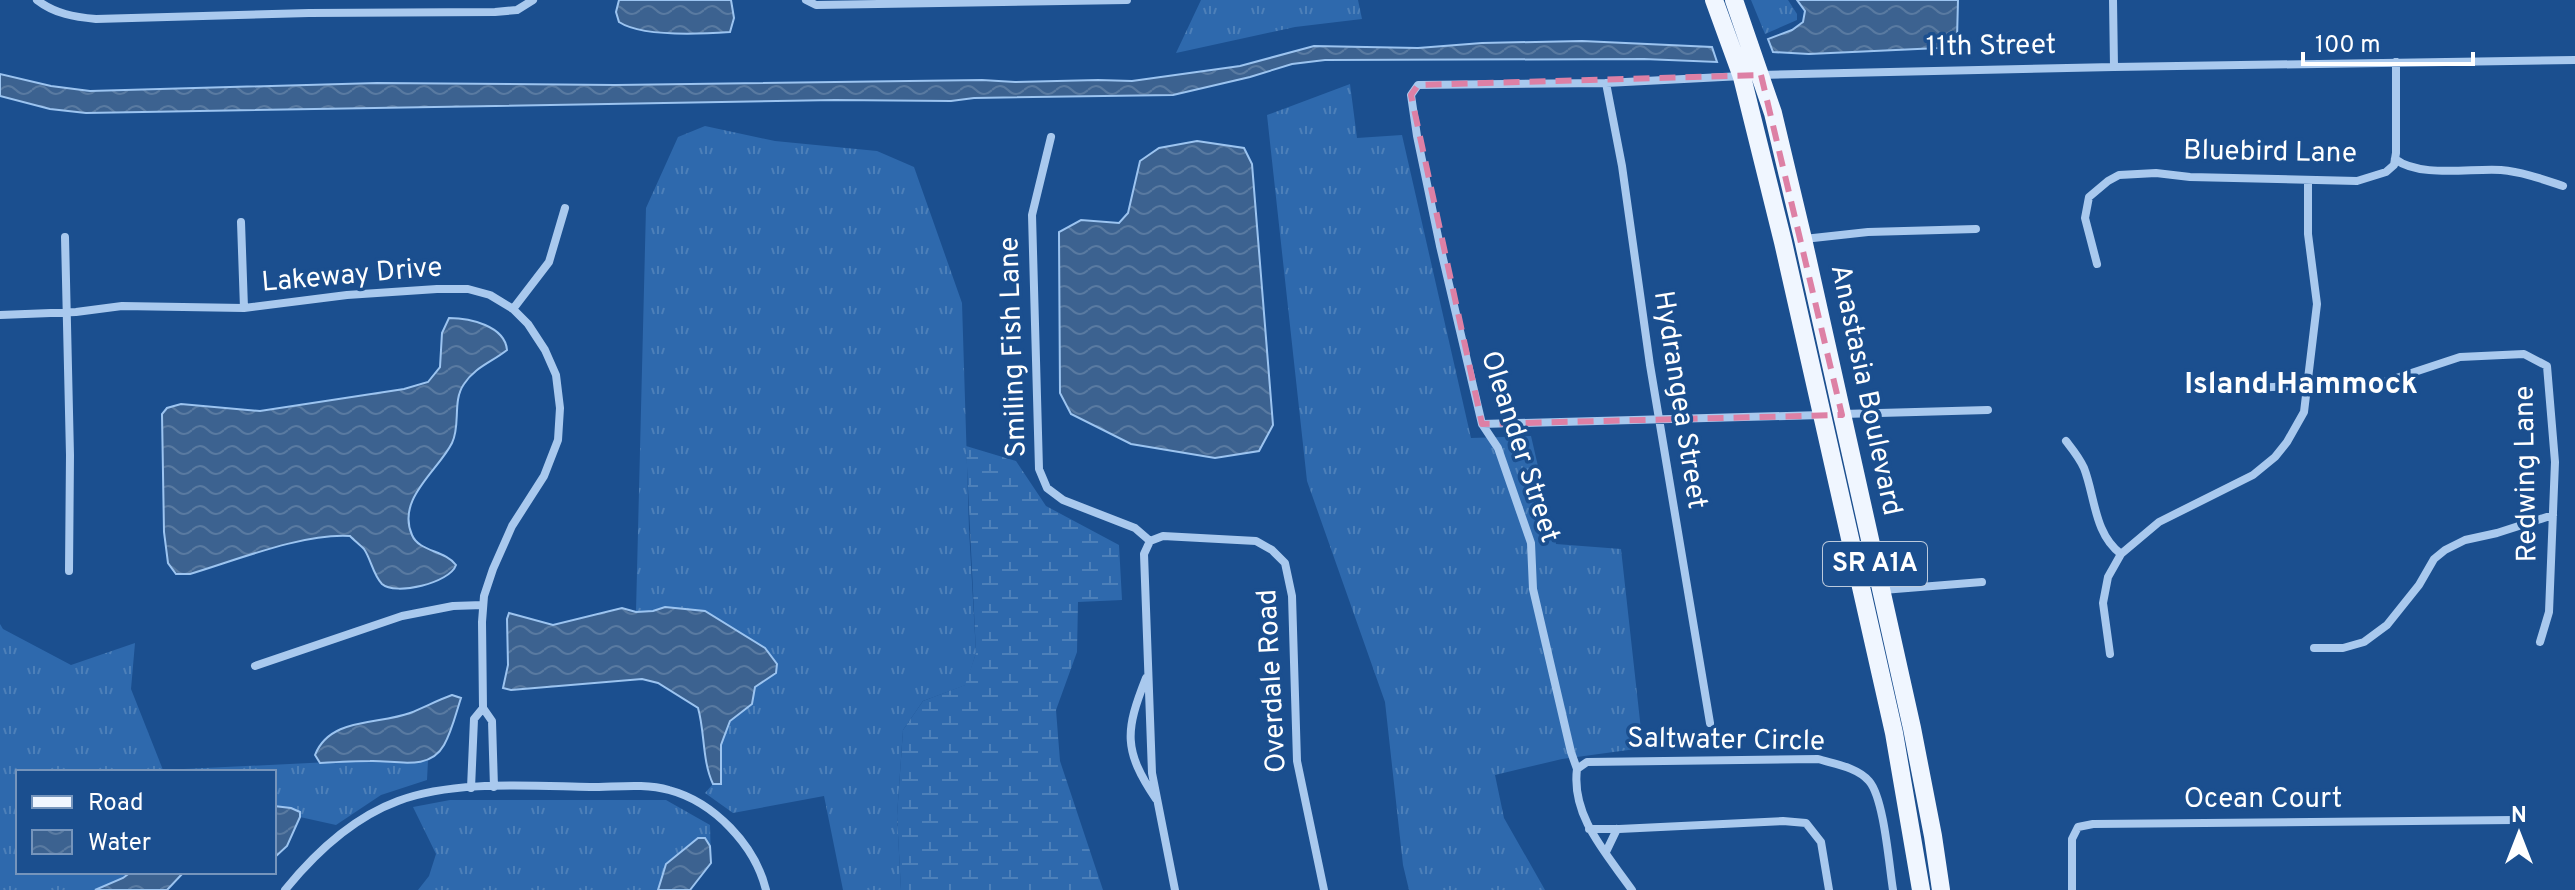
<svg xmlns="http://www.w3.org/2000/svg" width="2575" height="890" viewBox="0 0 2575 890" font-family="Overpass,sans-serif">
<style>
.grass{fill:url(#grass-tufts)}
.wetland{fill:url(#wetland-marsh)}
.water{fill:url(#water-waves);stroke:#9cc4f0;stroke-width:2}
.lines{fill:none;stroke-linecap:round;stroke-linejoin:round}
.street{stroke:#a9c9ee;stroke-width:8}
.primary{stroke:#f0f6ff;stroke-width:18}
.marked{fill:none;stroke:#dd80a5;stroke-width:6;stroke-dasharray:16 10;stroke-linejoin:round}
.labels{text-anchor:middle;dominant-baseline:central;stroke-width:7;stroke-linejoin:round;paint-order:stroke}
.shield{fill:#1b4f8f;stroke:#bbcadd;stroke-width:2}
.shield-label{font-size:26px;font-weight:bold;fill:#fff}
.street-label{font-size:28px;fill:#fff;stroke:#1b4f8f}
.neighbourhood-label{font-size:30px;font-weight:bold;fill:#fff;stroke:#1b4f8f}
</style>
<defs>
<pattern id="grass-tufts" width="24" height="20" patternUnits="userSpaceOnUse" patternTransform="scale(2)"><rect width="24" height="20" fill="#2e69ad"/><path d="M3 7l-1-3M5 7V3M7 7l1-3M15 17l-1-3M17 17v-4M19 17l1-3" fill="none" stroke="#4d80b9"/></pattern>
<pattern id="wetland-marsh" width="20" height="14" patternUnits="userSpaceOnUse" patternTransform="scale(2)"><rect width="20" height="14" fill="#2e69ad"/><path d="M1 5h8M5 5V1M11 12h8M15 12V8" fill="none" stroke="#4d80b9"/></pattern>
<pattern id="water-waves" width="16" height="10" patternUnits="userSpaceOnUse" patternTransform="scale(2)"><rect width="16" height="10" fill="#3c6290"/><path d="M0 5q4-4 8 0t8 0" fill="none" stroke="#597aa1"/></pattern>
</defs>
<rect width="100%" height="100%" fill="#1b4f8f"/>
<path class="grass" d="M1201,0H1358L1362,19L1295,27L1176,53Z
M1751,0H1788L1797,14V20L1765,34Z
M1350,84L1357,138L1402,135L1471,438L1531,436L1556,544L1621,549L1643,748L1562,759L1495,775L1504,818L1545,890H1409L1403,865L1385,702L1307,481L1267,115Z
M705,126L775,141L877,151L914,167L962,303L969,529L976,653L966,685L923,701L903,730L897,816L901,890H843L824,796L733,813L705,793L713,784H720L721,745L730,721L636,612L646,208L678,137Z
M0,624L3,629L71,665L135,643L131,689L163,770L372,760L411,763L428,760L427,780L381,795L336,825L300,817L287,846L274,858V772H18V872H184L167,890H0Z
M450,800H666L710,825L711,863L690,890H418L429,876L436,854L413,807Z"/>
<path class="wetland" d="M966,446L1016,461L1046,506L1119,545L1122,600L1078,602L1077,652L1056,710L1060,761L1103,890H901L897,816L903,730L923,701L965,685L976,653Z"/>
<path class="water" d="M619,0H731L734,18L730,32C702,34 642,37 619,22L616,12Z
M1797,0H1958L1957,39L1939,48L1809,54L1773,52L1768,39L1792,30L1803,22L1805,11Z
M1582,41L1712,47L1717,62L1644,59L1325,60L1292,64L1250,77L1173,95L974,98L951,101L835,100L86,113L50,109L0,96V74L51,86L90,91L377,83L615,85L982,80L1015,82L1098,80L1132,81L1240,66L1314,46L1418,48L1482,43Z
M1197,141L1244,148L1252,164L1273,425L1259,451L1215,458L1131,444L1071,414L1060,393L1059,232L1081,220L1119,223L1128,213L1140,161L1159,148Z
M449,318C470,318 505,326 507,350C492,362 475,367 464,384C452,401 461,425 452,443C438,471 396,499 412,535C419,552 445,550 456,565C450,583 395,596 382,584C373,575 371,559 364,549C360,545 354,540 350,536C303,533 237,560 190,574H176L168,563L164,532L162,414L167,408L181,404L260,411L404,389L428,382L440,367L442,333Z
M665,607L705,611L765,648L777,664L776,673L755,687L752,704L730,721L721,745V784H713C702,761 705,732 698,708L658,683L642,679L511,690L503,688L508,665L507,619L509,613L553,625L622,608L636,612L653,611Z
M452,695L461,698C456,713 452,731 444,745C429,772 395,760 370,761C354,761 337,762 320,763L315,755C330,717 378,725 410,713C425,707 438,700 452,695Z
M274,806L291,808L300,812V817L287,846L274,858Z
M698,838H705L710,846L711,863L690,890H658L666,864Z
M131,872H184L167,890H95L123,878Z"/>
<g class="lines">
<path class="street" d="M37,0C55,14 75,17 96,19L309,13L495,12L517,10L533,0
M806,0L816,5L1127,0
M2113,0L2114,67
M1760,75L2114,67L2575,60
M1606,83L1622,166L1650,365L1710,723
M1051,137L1032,215L1039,469L1047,488L1063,500L1135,528L1150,541
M2395,159C2420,178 2470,168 2501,170C2523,172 2542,179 2563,186
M241,222L244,308
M65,237L70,455L69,571
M1804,239L1868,232L1976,229
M2097,264L2085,218L2089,197L2108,181L2119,175L2156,173L2190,177L2357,181L2386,172L2394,165L2396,153V62
M513,309L549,262L565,208
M0,315L76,312L122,306L244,308L347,295L437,289H468L490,295L513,309L528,324L545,350L556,375L560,408L558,440L544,476L512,526L493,569L484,596L482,622L483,708L492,721L494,787
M2252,388L2292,386L2344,389L2369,387L2460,357L2524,354L2547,366L2555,462L2549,612L2540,642
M1843,414L1988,410
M1482,424L1821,415
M2066,441C2073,450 2079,457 2084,468C2095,496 2094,534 2121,554
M1150,541L1163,536L1256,541L1272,550L1285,563L1292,596L1297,761L1324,890
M1150,541L1144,554L1152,773L1175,890
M1883,590L1982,582
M2314,648H2343L2364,642L2387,625L2419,585L2434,559L2445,550L2465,540L2497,533L2553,515
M2110,654L2103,603L2108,577L2121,554L2159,522L2253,475L2275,457L2287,442L2304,412L2317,304L2308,234V180
M255,666L402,616L453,606L483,605
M1146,678C1125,731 1123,750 1156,799
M1577,769L1571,752L1533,589L1531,543L1498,448L1482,424L1440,246L1417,136L1411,95L1418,85L1606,83L1742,76
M471,788L474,719L483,708
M1589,829H1619L1783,821L1806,823L1821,842L1829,890
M1606,852L1617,829
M285,890C315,853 352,818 398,801C453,780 531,786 590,787C616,787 645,783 669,790C714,802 755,845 766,890
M1632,890C1606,853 1571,816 1577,769L1587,762L1818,759C1834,764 1857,767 1869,781C1884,798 1889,865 1893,890
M2072,890V839L2078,827L2093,824L2514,820"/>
<path class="primary" d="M1714,0L1742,77L1783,242L1894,733L1921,890
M1734,0L1773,113L1803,239L1912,728L1933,836L1941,890"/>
</g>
<path class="marked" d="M1761,75L1842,415L1482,424L1411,95L1418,85Z"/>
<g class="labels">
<rect class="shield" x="1823" y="542" width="104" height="44" rx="6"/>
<g class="shield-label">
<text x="1875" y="564">SR A1A</text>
</g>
<g class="street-label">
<text transform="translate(1991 47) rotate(-1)">11th Street</text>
<text transform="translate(2270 153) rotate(1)">Bluebird Lane</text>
<text transform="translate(352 276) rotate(-5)">Lakeway Drive</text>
<text transform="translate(1014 347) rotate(-92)">Smiling Fish Lane</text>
<text transform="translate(1865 390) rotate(78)">Anastasia Boulevard</text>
<text transform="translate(1679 400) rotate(81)">Hydrangea Street</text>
<text transform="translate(1519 447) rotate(72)">Oleander Street</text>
<text transform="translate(2527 474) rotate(-91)">Redwing Lane</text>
<text transform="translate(1273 681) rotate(-93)">Overdale Road</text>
<text transform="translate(1726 741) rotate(1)">Saltwater Circle</text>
<text x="2263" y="800">Ocean Court</text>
</g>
<g class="neighbourhood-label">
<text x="2301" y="385">Island Hammock</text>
</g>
</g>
<rect x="16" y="770" width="260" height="104" fill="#1b4f8f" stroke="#7695bc" stroke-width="2"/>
<rect x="32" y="796" width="40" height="12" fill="#f0f6ff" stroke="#7695bc" stroke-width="2"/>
<text x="88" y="810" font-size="24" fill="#ffffff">Road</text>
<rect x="32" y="830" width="40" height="24" fill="url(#water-waves)" stroke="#7695bc" stroke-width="2"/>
<text x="88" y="850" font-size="24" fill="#ffffff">Water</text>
<g transform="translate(2519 834)" stroke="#1b4f8f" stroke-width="6" paint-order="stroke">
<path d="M0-6L14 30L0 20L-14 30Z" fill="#ffffff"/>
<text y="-12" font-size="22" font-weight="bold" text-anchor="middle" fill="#ffffff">N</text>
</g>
<path d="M2303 52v12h170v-12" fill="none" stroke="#ffffff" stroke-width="4"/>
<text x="2315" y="52" font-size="24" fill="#ffffff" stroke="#1b4f8f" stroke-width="6" paint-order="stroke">100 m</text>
</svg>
